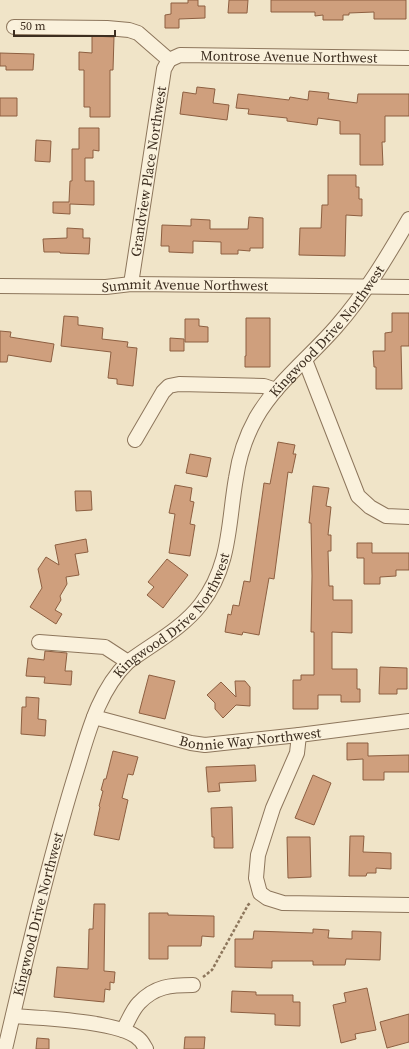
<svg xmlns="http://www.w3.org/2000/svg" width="409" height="1049" viewBox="0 0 409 1049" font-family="'Source Serif 4',serif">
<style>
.building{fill:#cf9f7d;stroke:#8d5f41}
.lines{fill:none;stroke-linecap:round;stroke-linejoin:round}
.minor-casing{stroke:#8d765c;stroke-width:16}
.path{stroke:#8d765c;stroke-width:2.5;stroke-dasharray:3 2;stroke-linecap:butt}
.minor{stroke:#faf1dc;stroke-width:14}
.labels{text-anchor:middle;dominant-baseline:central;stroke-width:3.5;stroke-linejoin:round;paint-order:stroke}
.street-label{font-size:14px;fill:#3d2e20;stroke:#f7eed8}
</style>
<rect width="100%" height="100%" fill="#f0e4c8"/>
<path class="building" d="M188,0H198V6H205V18L179,19V28H165V15L171,14V3H188Z
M229,0H248L247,13H228Z
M271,0H406V19H374V12L349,13V15H343V20H323V15L315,16V12H271Z
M92,36L114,37L113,70H110V117H90V107H84V70H79V52L92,53Z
M0,53L34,54L33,70H6V66H0Z
M197,87L215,89L213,103L229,105L227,120L180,114L183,92L196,94Z
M309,91L329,93L328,99L357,103L358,94H409V116H385V142H382L383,165H360V134H340V121L318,118L317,125L287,121V118L248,114L249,109L236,108L238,94L289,100L290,97L308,100Z
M0,98H17V116H0Z
M79,128H99V151L93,150V158H85V181H94V205L70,204V214L53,213V202H69L70,181H72V149H79Z
M36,140L51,141L50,162L35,161Z
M328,175H356V187H359V199H362V216L346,215L345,256L299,255L300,228H321L322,205H328Z
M249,217L263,218V248H250V251L238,250V254H221V242L193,241V253L169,252V246H161L162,225L191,226V219L210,220V229H248Z
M67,228L83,229V238H90L89,254L60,253V252H44L43,239L67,238Z
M392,313H409V346H401L402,389H376V367H374L373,351H385V333L392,332Z
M64,316L78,317V325L103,328L102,339L128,342L127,347L137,348L133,386L117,384V379L108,378L111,352L61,346Z
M246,318H270V367H245V356H246Z
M185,319H199V326L208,327V342H185Z
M0,331L11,332L10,337L54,344L51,362L8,355L7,362H0Z
M170,338L184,339V351H170Z
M278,442L295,445L293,454H296L292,473L288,472L274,579L269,578L259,635L243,632L242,635L225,632L228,614L231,615L233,605L239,606L244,581L250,582L264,483L270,484Z
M190,454L211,458L207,477L186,473Z
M175,485L192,488L190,501L194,502L190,524L195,525L190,556L169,553L175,514L169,513Z
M313,486L329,488L326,506L331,507L328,535H331V551H328L329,586H333V600H352V633L332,632V669H357V689H360V702H341V695H318V709H293V680H301V675H314V632H311L312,576L311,523H309Z
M75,491H91L92,510L76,511Z
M86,539L88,552L75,554L79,575L66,577L67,584L60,596L61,600L55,610L62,614L56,624L30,607L42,588L38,569L46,557L59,565L55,545Z
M357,543H372V553H409V570H396V576L380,577V584H364V558H357Z
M167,559L188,575L163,608L147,595L154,587L148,582Z
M45,651L67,653L65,671H72L71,685L44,683L45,677L26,676L28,658L44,660Z
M380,667L407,668V689H397V694H379Z
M149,675L175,681L165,719L139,713Z
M235,681H245L250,687V706L236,705L223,718L215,709V703L207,695L221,682L236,697Z
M26,697L39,698L38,719L46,720L45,736L21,734L22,707H26Z
M347,743H368V756L409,755V772H384V780H363V759L347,760Z
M113,751L138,757L133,775L128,774L122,798L128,800L119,840L94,835L100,807L99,806L103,791L101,790L104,779H106Z
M255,765L256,781L219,783L220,791L208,792L206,767Z
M313,775L331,783L314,825L295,818Z
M232,807L233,848H214V837H212L211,808Z
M350,836H364L363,852L391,853V869L376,868V873H367L366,876H349Z
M287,837H310L311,877L288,878Z
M94,904H105L104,971L115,972L114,983L110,982V990L105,989L104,1002L54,997L57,967L88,969L89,929H93Z
M149,913H168V915L214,916V937L202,936L201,946H168V959H149Z
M313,929L329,930L328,938L352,939V931L381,932L380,960L346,959L345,965H313V961H272V968L235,967V939H253L254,931L313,933Z
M367,988L376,1030L355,1034L356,1039L341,1043L333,1005L346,1002L344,993Z
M232,991L256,992V995H293V1002H300V1026L275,1025V1014L231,1012Z
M409,1014V1042L387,1048L380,1022Z
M185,1037H205L204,1049H184Z
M37,1038L49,1039V1049H36Z"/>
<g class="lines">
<g class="minor-casing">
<g id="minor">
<path d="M14,27L107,28L129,30L138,33L169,60"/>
<path id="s1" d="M169,60L180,55L409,58"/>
<path id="s2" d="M131,284L164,69L169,60"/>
<path id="s3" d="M0,286L106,287L131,284L409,287"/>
<path d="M305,360L358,496L370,507L386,516L409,517"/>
<path d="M135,440L163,392L169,386L179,384L264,386L276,390"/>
<path d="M39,642L105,647L128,662"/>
<path id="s4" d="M94,717L191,743L205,745L299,735L409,721"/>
<path d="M299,735L297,753L273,808L258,855L256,878L260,893L267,898L283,903L409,905"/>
<path d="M13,1016C40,1018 121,1021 139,1039C142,1041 144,1046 146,1049"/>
<path d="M123,1030C128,1022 132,1010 139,1003C155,986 171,985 193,985"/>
<path id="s5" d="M5,1049C26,959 47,868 74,779C87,739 96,693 128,662C152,644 182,629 201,604C231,565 228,523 236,478C239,457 246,436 256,418C276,383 310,357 336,327C365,294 387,257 409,219"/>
</g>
</g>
<path class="path" d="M203,977L212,970L248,905L251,902"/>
<use href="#minor" class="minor"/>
</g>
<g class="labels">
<g class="street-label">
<text stroke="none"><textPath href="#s1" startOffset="121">Montrose Avenue Northwest</textPath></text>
<text stroke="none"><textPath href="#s2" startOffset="114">Grandview Place Northwest</textPath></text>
<text stroke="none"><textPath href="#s3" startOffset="185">Summit Avenue Northwest</textPath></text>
<text stroke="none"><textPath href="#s5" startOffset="811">Kingwood Drive Northwest</textPath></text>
<text stroke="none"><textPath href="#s5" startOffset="475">Kingwood Drive Northwest</textPath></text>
<text stroke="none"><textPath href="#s4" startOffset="160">Bonnie Way Northwest</textPath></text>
<text stroke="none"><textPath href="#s5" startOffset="139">Kingwood Drive Northwest</textPath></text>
</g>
</g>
<path d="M14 30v6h101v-6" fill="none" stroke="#3d2e20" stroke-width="2"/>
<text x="20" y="30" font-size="12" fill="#3d2e20" stroke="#f7eed8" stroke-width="3" paint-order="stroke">50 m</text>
</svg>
